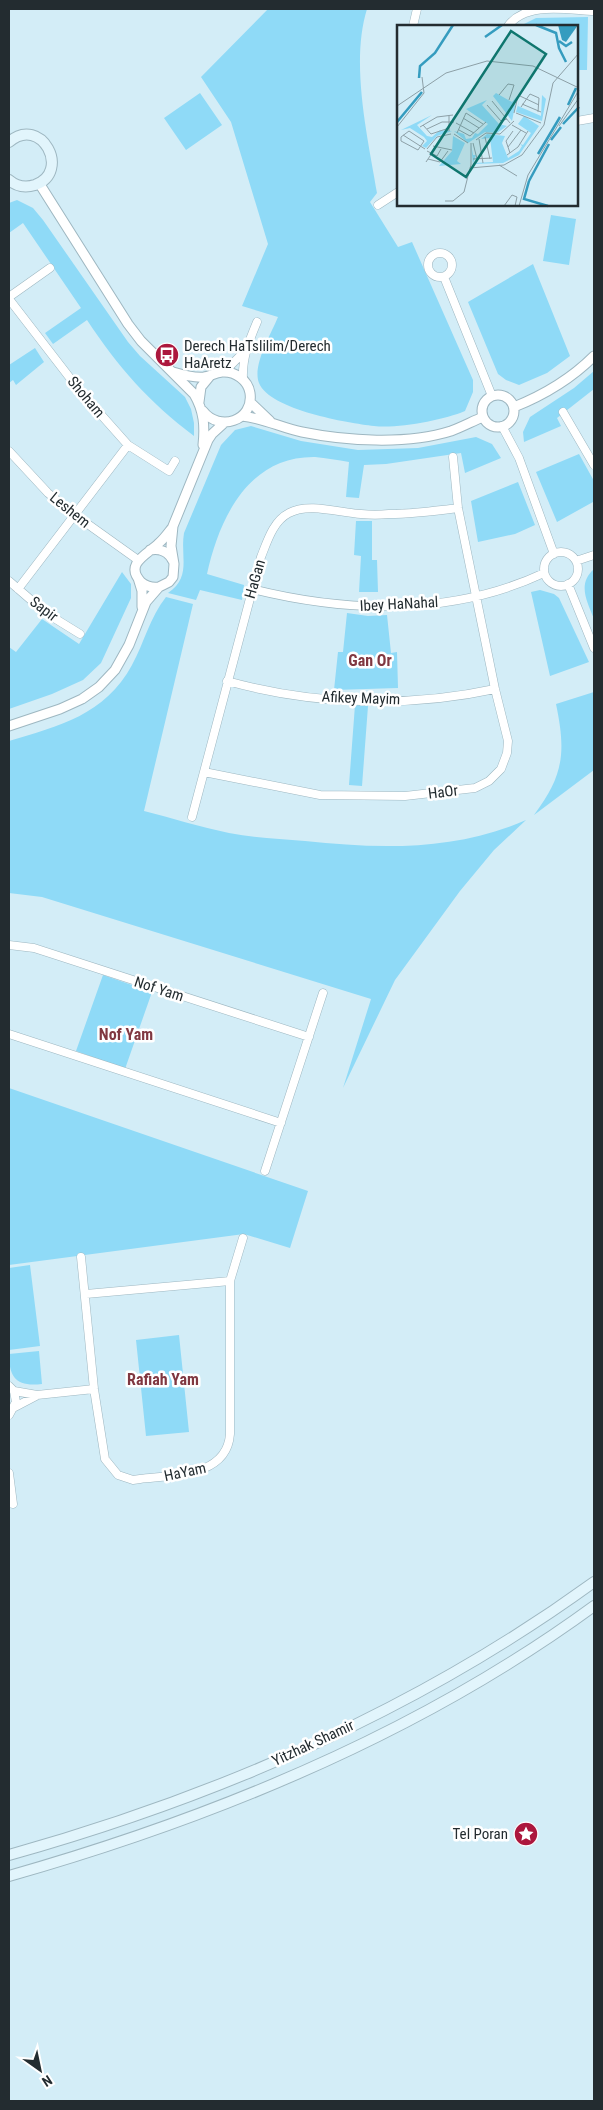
<svg xmlns="http://www.w3.org/2000/svg" width="603" height="2110" viewBox="0 0 603 2110" font-family="'Roboto Condensed',sans-serif">
<style>
.green{fill:#8fdaf7}
.lines{fill:none;stroke-linecap:round;stroke-linejoin:round}
.minor-casing{stroke:#9eb7c1;stroke-width:9}
.tertiary-casing{stroke:#9eb7c1;stroke-width:11}
.secondary-casing{stroke:#9eb7c1;stroke-width:12}
.minor{stroke:#fff;stroke-width:8}
.tertiary{stroke:#fff;stroke-width:9}
.secondary{stroke:#e2f5fc;stroke-width:10}
.labels{text-anchor:middle;dominant-baseline:central;stroke-width:5;stroke-linejoin:round;paint-order:stroke}
.poi-label{font-size:15px;fill:#232c30;stroke:#fff;text-anchor:start}
.street-label{font-size:15px;fill:#232c30;stroke:#fff}
.neighbourhood-label{font-size:16px;font-weight:bold;fill:#803841;stroke:#fff}
.inset-river{fill:none;stroke:#359cbf;stroke-width:2.5}
.inset-road{fill:none;stroke:#8da0a7;stroke-width:1}
.view{fill:#0f766e;fill-opacity:0.15;stroke:#0f766e;stroke-width:2.5}
.inset-edge{fill:none;stroke:#232c30;stroke-width:2.5}
</style>
<rect width="100%" height="100%" fill="#d3edf7"/>
<path class="green" d="M268,9H367C350,63 368,138 377,193L370,202L398,247L412,242L473,380V392L465,411C444,420 397,429 374,426C348,423 270,410 259,383C252,366 271,334 278,317L242,306L268,244L231,122L201,77Z
M588,17L587,70H577V26H520L536,18Z
M200,93L222,125L186,150L164,118Z
M17,200L33,208L43,220L128,342L140,356L185,397L191,409L194,423V436C149,402 118,367 87,320L53,344L45,333L81,308L23,223L9,233V203Z
M551,215L576,219L569,265L543,261Z
M533,264L570,356L547,373L519,385L506,380L498,374L468,302Z
M35,348L44,362L16,385L13,380L9,383V365Z
M594,371V389L557,418L561,426L524,442L523,432L530,417L574,388Z
M251,426L301,441L358,450L418,448L476,437L492,444L501,458L465,473L461,453L386,464L364,465L359,498L346,497L349,462C338,460 326,458 315,457C248,456 219,519 207,574L244,585L242,600L200,590L196,600L168,593C192,577 180,556 184,533L221,445L235,430Z
M579,454L594,481V504L593,502L557,522L536,472Z
M518,482L535,525L515,534L478,542L471,501Z
M356,521H372V560H377L378,592H359L361,556L354,555Z
M594,569V619C587,601 577,584 594,569Z
M122,572L131,584V598L101,663L83,680L52,694L9,709V647L16,652L42,619L79,644Z
M540,590L554,594L559,598L589,662L550,676L531,592Z
M166,597L193,604L144,811C172,818 200,827 229,833C254,838 279,839 305,841C380,849 455,851 526,820L494,850L460,891L395,980L343,1088L371,999L42,897L9,893V741C59,726 105,715 132,665C144,643 150,617 166,597Z
M347,613L368,616L387,615L391,653L397,652L398,688L334,690L338,652H343Z
M594,692V770L534,815C564,775 566,752 556,704Z
M355,705L368,706L362,786L349,785Z
M103,975L152,992L125,1069L76,1051Z
M9,1088L308,1191L290,1248L244,1234L9,1265Z
M30,1265L40,1346L9,1350V1268Z
M179,1335L189,1432L146,1436L136,1340Z
M39,1351L42,1384C17,1387 9,1378 9,1354Z"/>
<g class="lines">
<g class="minor-casing">
<path id="minor" d="M413,26L417,9
M508,26C526,1 568,10 594,11
M577,121L594,118
M378,205L398,192
M428 265a12 12 0 1 1 24 0a12 12 0 1 1-24 0Z
M444,277L492,396
M9,297L50,268
M9,299L80,391L128,445L169,471L175,461
M224,372L244,352
M243,379C242,358 249,341 257,322
M563,412L594,465
M502,426L519,458L554,554
M9,451L48,493L75,515L138,560
M544 569a17 17 0 1 1 34 0a17 17 0 1 1-34 0Z
M576,561L594,555
M9,581L46,613L80,634
M568,584L594,648
M18,589L128,445
M252,589C348,613 452,616 544,573
M227,681C313,705 408,708 495,689
M204,772L320,795L405,796L475,788L489,781L501,769L507,753L508,741L495,689L458,508L453,457
M192,817L261,557C267,542 273,521 289,513C309,502 340,513 361,514C370,515 380,515 389,514C412,514 435,511 458,508
M9,945L34,948L309,1037
M9,1034L281,1123
M265,1171L323,993
M81,1257L94,1389L105,1459L118,1475L133,1480L140,1479C173,1475 227,1477 230,1434V1281L243,1238
M86,1294L230,1281
M9,1386L14,1391L16,1402L9,1415
M14,1391L37,1395L94,1389
M15,1407L36,1396
M9,1473L13,1504"/>
</g>
<g class="tertiary-casing">
<path id="tertiary" d="M39,183L128,324L141,341L194,394C204,411 205,426 203,445
M173,372C183,375 194,378 204,377C210,376 215,373 222,372C235,371 248,380 250,393C254,421 219,432 203,411
M482 411a16 16 0 1 1 32 0a16 16 0 1 1-32 0Z
M199,402L201,387L210,376
M250,402L270,421
M514,407C544,395 571,379 594,356
M242,416C263,418 282,428 302,432C346,441 407,445 451,431C462,427 473,421 483,417
M150,550C160,548 169,552 173,561
M138,578L142,591V607
M159,587C153,588 146,586 141,582C123,563 150,553 159,543C164,539 168,533 172,528
M9,726L60,709L82,699L99,687L115,670L129,645L146,602L159,587L169,582L173,577L174,564L171,546L173,526L208,440L212,434L224,423"/>
</g>
<g class="secondary-casing">
<path id="secondary" d="M9,142C41,114 72,172 35,185C25,188 16,186 9,180
M9,1855C216,1797 419,1709 594,1582
M9,1876C213,1818 422,1732 594,1606"/>
</g>
<use href="#minor" class="minor"/>
<use href="#tertiary" class="tertiary"/>
<use href="#secondary" class="secondary"/>
</g>
<defs>
<g id="bus-disc" transform="scale(1.25)"><circle r="9.5" fill="#ac173d" stroke="#fff"/><path d="M-5-6H5V4H4V6H2V4H-2V6H-4V4H-5ZM-3.5-4V0h7V-4ZM-3.5 1.2v1.5H-2V1.2ZM2 1.2v1.5H3.5V1.2Z" fill="#fff"/></g>
<g id="sight-disc" transform="scale(1.25)"><circle r="9.5" fill="#ac173d" stroke="#fff"/><path d="M0-6L1.8-2.2L6-1.7L2.9 1.2L3.7 5.4L0 3.3L-3.7 5.4L-2.9 1.2L-6-1.7L-1.8-2.2Z" fill="#fff"/></g>
</defs>
<g fill-rule="evenodd">
<use href="#bus-disc" x="167" y="355"/>
<use href="#sight-disc" x="526" y="1834"/>
</g>
<g class="labels">
<g class="poi-label">
<text x="184" y="346">Derech HaTslilim/Derech<tspan x="184" dy="17">HaAretz</tspan></text>
<text x="508" y="1834" text-anchor="end">Tel Poran</text>
</g>
<g class="street-label">
<text transform="translate(86 397) rotate(50)">Shoham</text>
<text transform="translate(70 510) rotate(39)">Leshem</text>
<text transform="translate(255 579) rotate(-74)">HaGan</text>
<text transform="translate(399 604) rotate(-3)">Ibey HaNahal</text>
<text transform="translate(44 609) rotate(37)">Sapir</text>
<text transform="translate(361 698) rotate(2)">Afikey Mayim</text>
<text transform="translate(443 792) rotate(-7)">HaOr</text>
<text transform="translate(159 989) rotate(18)">Nof Yam</text>
<text transform="translate(185 1472) rotate(-12)">HaYam</text>
<text transform="translate(313 1743) rotate(-25)">Yitzhak Shamir</text>
</g>
<g class="neighbourhood-label">
<text x="370" y="660">Gan Or</text>
<text x="126" y="1034">Nof Yam</text>
<text x="163" y="1379">Rafiah Yam</text>
</g>
</g>
<g transform="translate(397 25)">
<rect width="181" height="181" fill="#d3edf7"/>
<path d="M99,68L115,77L120,71L115,96L96,71ZM145,70L149,74L145,96L119,87L123,72L121,81L144,91ZM90,75L85,80L102,99L110,101L100,108L88,107L71,118L57,106L67,109L69,114L75,113L78,108L81,109L91,99L69,84ZM35,90L20,100L30,111L35,112L43,105L55,106L40,111L29,123L25,121L30,116L27,112L13,103L4,105ZM127,91L142,101L122,130L106,138L76,139L74,119L76,130H79L76,138L96,137L93,113L84,114L90,109L108,111L105,118L111,133L122,126L125,121L123,119L126,120L134,108L121,99ZM56,111L68,118L60,136L64,139L42,141L55,126Z" fill="#8fdaf7"/>
<path d="M161,0H181L169,17L165,15Z" fill="#359cbf"/>
<path class="inset-river" d="M139,0L159,8L162,23L169,37M88,12L105,0M162,16L169,21L175,17M22,53L23,41L38,28L56,0M171,80L179,63M0,97L25,67M166,99L182,82M154,115L164,102M141,129L163,92M132,156L152,119M132,156L127,174L151,181"/>
<path class="inset-road" d="M102,70L111,59L117,60L112,75M123,71L142,80M95,76L113,98M125,79L144,87M90,80L104,96L110,94M0,81L49,48L90,36L136,41L182,63M124,82L133,69L142,73L141,87M117,88L121,71M119,88L144,98M66,93L82,103M59,98L77,108M26,100L34,109L52,103M115,100L129,108M162,101L182,73M0,102L27,68L25,52M23,102L40,92L56,90M30,104L45,97H57M62,105L73,111L89,97M12,106L27,116L21,125L4,116V112ZM52,106V90M60,108L69,88L86,99M57,109L71,118M6,110L28,124M88,112L93,134M82,114L86,138M79,115L89,108L103,109L117,96M76,118L80,134M36,121L55,125M111,122L124,105M30,124L40,112L54,109M30,126L40,131L44,124M113,128L109,116L116,106M110,130L121,122L131,106M31,134L43,137L51,126M76,134L95,133M29,137L39,122M74,140V118M74,140L73,143L107,140L125,130L147,100L156,58L182,28M102,140L120,151M48,176H56L67,167L73,143M107,181L115,170L120,172L118,181M122,181L131,150L182,65"/>
<path class="view" d="M114,6L149,29L69,152L34,129Z"/>
<rect width="181" height="181" class="inset-edge"/>
</g>
<rect width="603" height="2110" fill="none" stroke="#232c30" stroke-width="20"/>
<g transform="translate(40 2070) rotate(147)" stroke="#ffffff" stroke-width="4" paint-order="stroke">
<path d="M0-4L9 19L0 12L-9 19Z" fill="#232c30"/>
<text y="-8" font-size="14" font-weight="bold" text-anchor="middle" fill="#232c30">N</text>
</g>
</svg>
